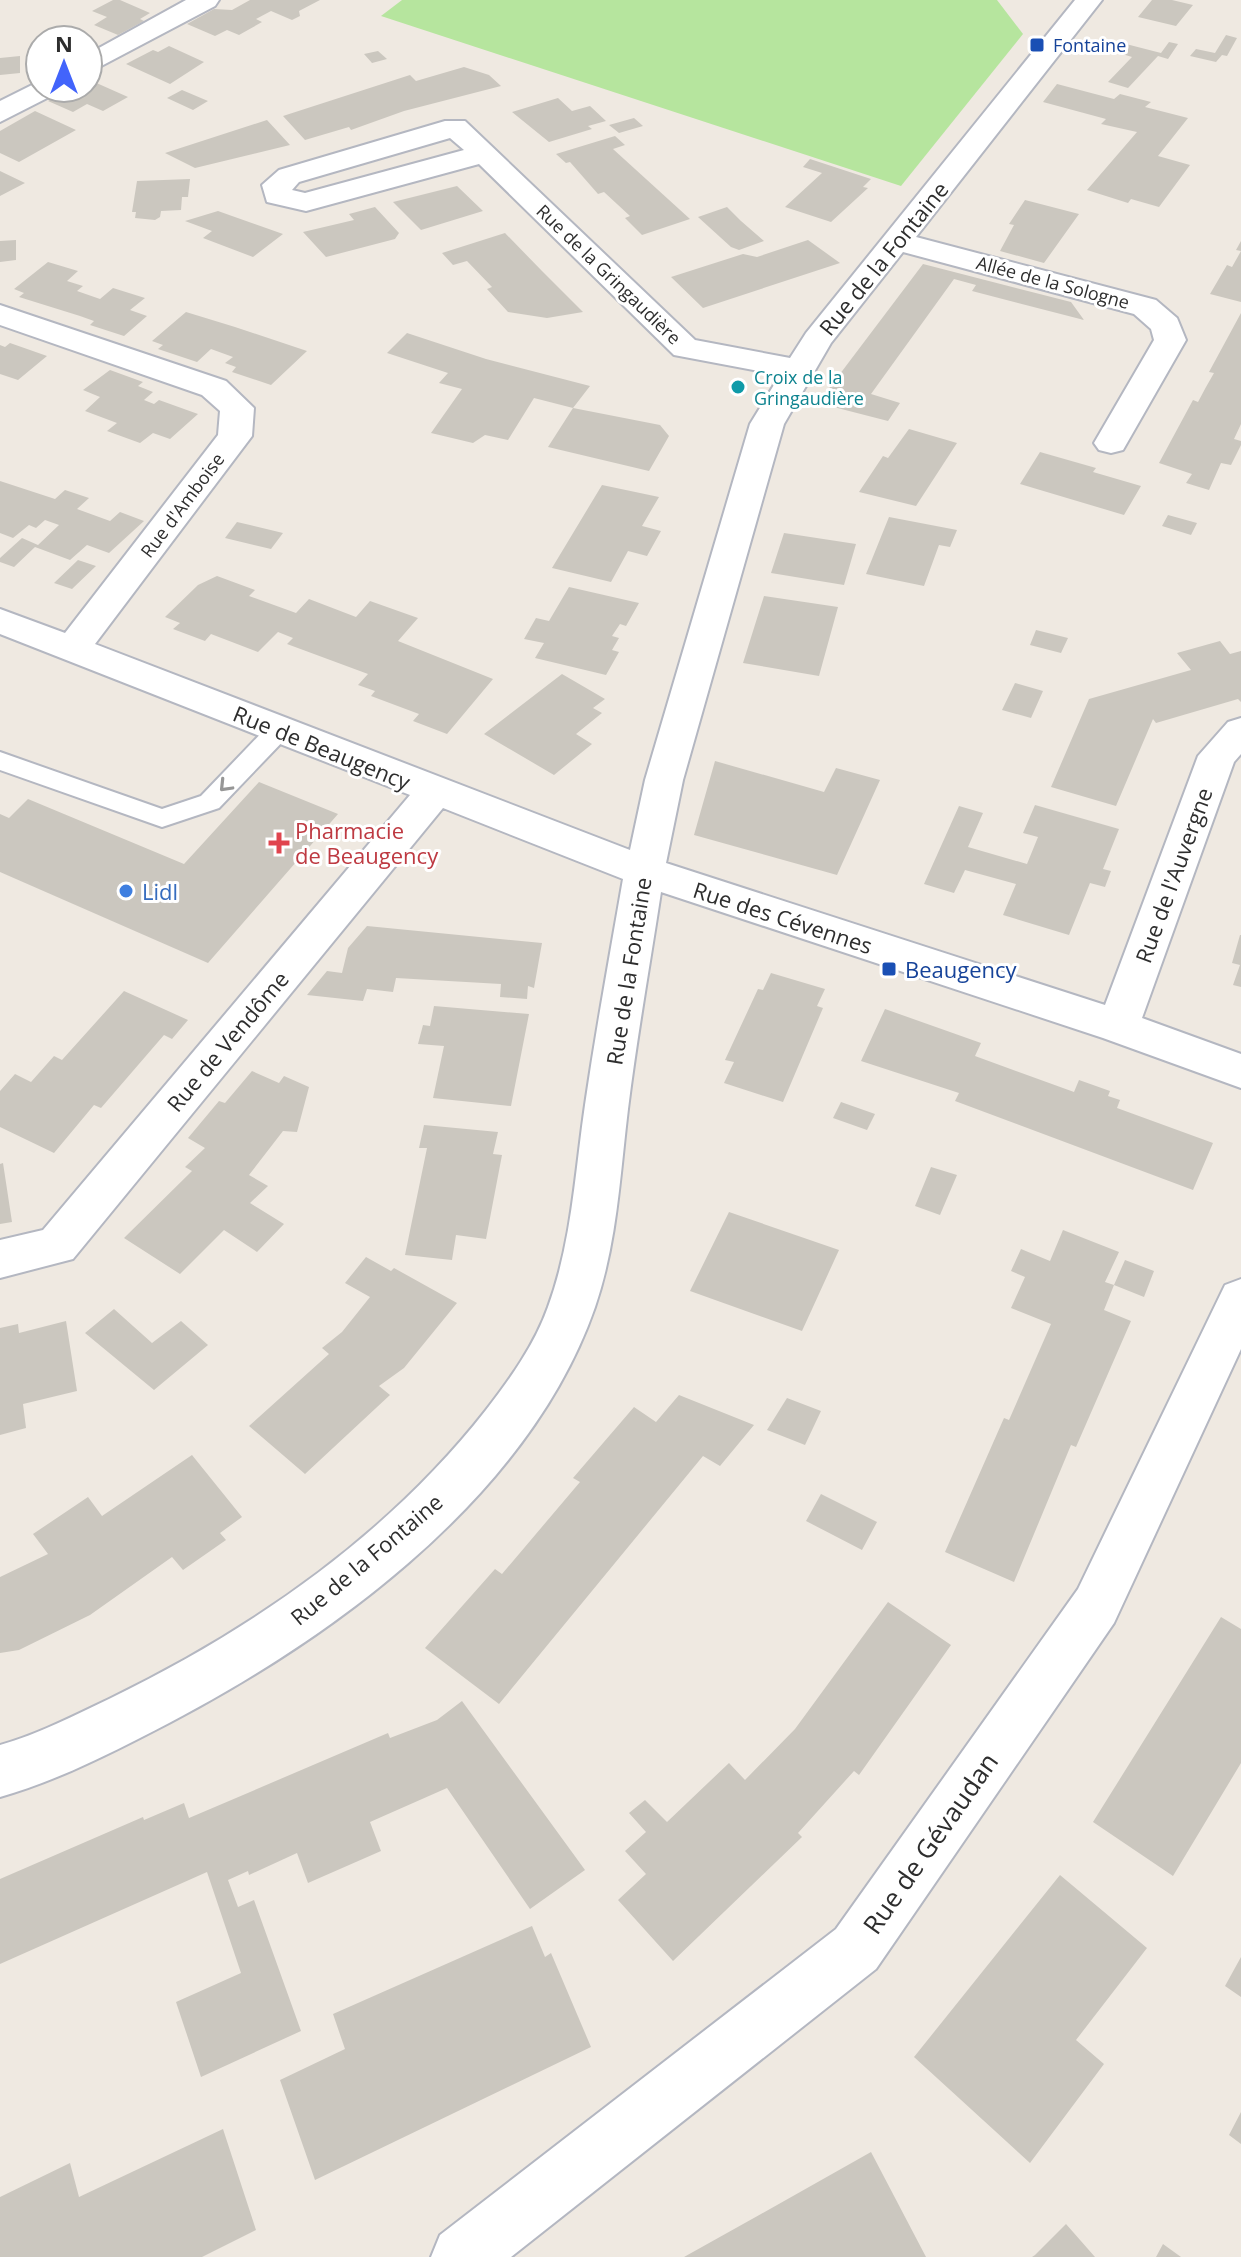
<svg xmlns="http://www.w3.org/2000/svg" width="1241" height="2257" viewBox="0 0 1241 2257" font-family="'Open Sans',sans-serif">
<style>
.green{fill:#b6e59e}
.building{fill:#cbc7bf}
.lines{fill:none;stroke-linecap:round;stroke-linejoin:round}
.lane-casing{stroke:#b4b7c1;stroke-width:4}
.street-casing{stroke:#b4b7c1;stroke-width:4}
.lane{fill:#fff;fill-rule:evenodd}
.street{fill:#fff;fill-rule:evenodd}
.oneway{stroke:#969696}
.transit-dot{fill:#1a4fb4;stroke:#fff;stroke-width:3}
.culture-dot{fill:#0f9aa8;stroke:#fff;stroke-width:3}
.health-dot{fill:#e0444e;stroke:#fff;stroke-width:3}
.shop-dot{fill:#3f7fe0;stroke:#fff;stroke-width:3}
.labels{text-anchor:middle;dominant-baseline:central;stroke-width:6;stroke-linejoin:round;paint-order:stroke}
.far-transit-label{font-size:18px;fill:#164399;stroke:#fff;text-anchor:start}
.far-street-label{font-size:18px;fill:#2e2e2e;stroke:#fff}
.far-culture-label{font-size:18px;fill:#0d838f;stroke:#fff;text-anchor:start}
.street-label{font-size:22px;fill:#2e2e2e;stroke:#fff}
.health-label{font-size:22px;fill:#be3a42;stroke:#fff;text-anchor:start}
.shop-label{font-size:22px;fill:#366cbe;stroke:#fff;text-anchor:start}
.transit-label{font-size:22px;fill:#164399;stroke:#fff;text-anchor:start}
.near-street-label{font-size:26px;fill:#2e2e2e;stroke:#fff}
</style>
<rect width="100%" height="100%" fill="#efe9e1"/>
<path class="green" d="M402,0H997L1023,34L901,186L381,16Z"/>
<path class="building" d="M113,0H120L150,13L140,19L144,21L118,35L94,25L107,17L92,11Z
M250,0H320L299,11L300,16L292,20L271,11L256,19L262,22L239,35L227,30L215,36L187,24L214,9L232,10Z
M1152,0H1172L1193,5L1176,26L1138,17Z
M1226,35L1237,38L1227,56L1222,55L1216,62L1190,56L1196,49L1215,53Z
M1169,42L1178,44L1168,59L1158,56L1128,88L1108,82L1132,57L1119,53L1126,44L1161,53Z
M169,46L204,62L170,84L126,64L153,50L158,52Z
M378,51L387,59L372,63L364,54Z
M20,56V73L0,75V58Z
M464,67L489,75L501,86L404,111L351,130L349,127L305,140L283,116L410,75L416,81Z
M92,81L128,97L103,111L87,104L73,112L48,101L72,88H88Z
M1057,84L1114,99L1120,94L1151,102L1145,107L1188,118L1158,156L1190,165L1159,207L1131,199L1128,203L1087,190L1137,132L1101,124L1106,119L1043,102Z
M182,90L208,101L193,110L167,98Z
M558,98L572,111L590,106L606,121L588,126L592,129L549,142L512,112Z
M35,111L76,130L19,162L0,153V131Z
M634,118L643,126L619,133L609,125Z
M267,120L290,145L195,168L165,153Z
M615,136L625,145L613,149L690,219L642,235L625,218L630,216L604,192L598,194L570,162L566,163L556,154Z
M810,159L871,179L863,187L868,188L831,222L785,207L822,173L803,167Z
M0,171L25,183L0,196Z
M190,179L188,197H182L181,210L161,211L160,217L155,220L135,218L136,212H132L137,181Z
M457,186L483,211L421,230L393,202Z
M1025,200L1079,214L1044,263L1000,251L1014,225L1009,224Z
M375,207L399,233L395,239L326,257L303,232L354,220L349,214Z
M727,207L741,221L764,241L739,250L731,247L698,217Z
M218,211L232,216L283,234L253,257L203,238L212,231L185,221Z
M505,233L542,271L583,312L547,318L508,312L487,289L492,287L467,261L453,265L442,253Z
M16,240V260L0,262V241Z
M808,240L840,263L703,308L671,277L743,254L757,257Z
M1241,241V302L1210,294L1227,265L1232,267L1241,251L1236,250Z
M48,262L78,271L67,281L83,286L77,291L100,299L113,288L145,298L130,310L147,316L124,336L90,325L94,321L80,316L19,297L24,293L14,289Z
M923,264L1071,302L1084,320L972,291L976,285L954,279L871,394L900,403L888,421L818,403Z
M186,312L235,327L307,351L271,385L232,372L236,367L225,363L233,357L211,349L197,362L158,349L163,345L152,341Z
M1241,313V424L1234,439L1241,441V445L1231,465L1221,463L1209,490L1186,483L1192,474L1159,463L1193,400L1198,402L1206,387L1214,373L1209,372Z
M407,333L486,359L590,386L573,408L534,398L508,440L485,435L473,443L431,433L462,389L439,383L448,373L387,353Z
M10,343L30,350L47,356L18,380L0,374V345L5,347Z
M110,370L143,382L138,386L153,392L144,400L154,404L159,400L198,414L170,439L153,433L140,443L107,431L117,423L85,411L100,397L83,390Z
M573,408L660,425L669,436L649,471L548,447Z
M909,429L957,443L916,506L859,492L883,456L888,458Z
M1040,452L1096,468L1093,472L1141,486L1124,515L1020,484Z
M0,481L55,499L65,490L89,498L77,509L110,521L120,512L144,521L109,553L87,545L70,560L35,547L14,567L0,562V558L22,538L38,545L59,525L45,520L36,528L29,525L13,538L0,533Z
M602,485L659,497L642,526L661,531L647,556L628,551L611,582L552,568Z
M1168,515L1197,523L1191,535L1162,526Z
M889,517L957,530L950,547L939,545L924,586L866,574Z
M237,522L250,525L283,533L271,549L225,538Z
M784,533L856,544L844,585L771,573Z
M78,560L96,566L72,589L54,583Z
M217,576L255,590L249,596L296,613L309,599L356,617L370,601L418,618L398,641L493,679L447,734L413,721L419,714L371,696L375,691L358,685L368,674L287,644L293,638L278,632L258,652L211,634L205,641L173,629L180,623L165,617L198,585Z
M569,587L639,603L626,626L620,624L612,636L619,638L612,650L619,652L606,675L535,658L544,643L524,639L536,618L549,621Z
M764,596L838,607L819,676L743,663Z
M1036,630L1068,638L1061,653L1030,645Z
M1220,641L1230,654L1241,651V702L1238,699L1156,723L1153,719L1116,806L1051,787L1089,699L1191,670L1177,653Z
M562,674L605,699L593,708L602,713L576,734L592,744L554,775L484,734Z
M1015,683L1043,691L1031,718L1002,710Z
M715,761L824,792L836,768L880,780L837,875L694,835Z
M259,782L338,814L208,963L0,872V814L9,818L28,799L184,864Z
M1035,805L1119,829L1103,869L1111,871L1105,887L1090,883L1069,935L1003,915L1016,884L965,870L954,893L924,884L959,806L983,813L968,847L1027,864L1038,837L1023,833Z
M367,926L542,943L534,988L528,986L527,999L500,997L501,984L396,978L393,992L367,989L363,1001L307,995L327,971L342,973L348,948Z
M1240,935H1241V987L1233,985L1240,965L1232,963Z
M771,973L825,989L817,1006L823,1008L783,1102L724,1083L734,1062L725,1060L758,989L763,990Z
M124,991L188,1020L172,1039L164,1035L101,1108L94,1105L54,1153L0,1127V1091L15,1074L31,1082L54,1056L62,1060Z
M434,1006L529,1014L511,1106L433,1098L444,1046L418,1044L423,1025L430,1026Z
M885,1009L981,1043L975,1056L1074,1092L1079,1080L1110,1091L1108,1096L1120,1100L1117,1108L1213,1143L1193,1190L955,1101L959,1093L861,1061Z
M252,1071L279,1083L284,1076L309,1087L297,1132L283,1131L249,1175L268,1186L250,1203L284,1224L257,1252L224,1230L180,1274L124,1238L192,1171L185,1167L205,1148L188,1138L219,1101L225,1103Z
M841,1102L875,1114L867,1130L833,1118Z
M424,1125L498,1132L493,1154L502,1155L486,1239L456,1235L452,1260L405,1255L427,1148H419Z
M3,1163L12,1222L0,1224V1164Z
M931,1167L957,1175L940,1215L915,1206Z
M729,1212L839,1250L802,1331L690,1291Z
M1063,1230L1119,1252L1105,1282L1114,1285L1104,1310L1131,1321L1076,1447L1071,1445L1014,1582L945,1552L1004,1418L1009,1420L1051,1324L1011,1308L1025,1277L1011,1271L1021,1249L1050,1261Z
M366,1257L391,1271L394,1268L457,1303L404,1368L379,1386L390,1395L305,1474L249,1426L329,1354L322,1348L342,1332L370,1297L345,1283Z
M1125,1260L1154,1271L1144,1297L1114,1285Z
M114,1309L152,1343L181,1321L208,1345L154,1390L85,1333Z
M66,1321L77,1391L23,1404L26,1428L0,1435V1328L18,1324L19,1333Z
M679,1395L754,1425L720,1466L703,1456L499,1704L425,1648L495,1569L502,1574L580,1482L573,1478L634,1407L656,1422Z
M787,1398L821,1411L805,1445L767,1430Z
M192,1455L242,1517L220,1533L226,1540L183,1570L172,1557L90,1615L19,1650L0,1653V1577L48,1554L33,1534L88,1497L102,1516Z
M821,1494L877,1522L862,1550L806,1521Z
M888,1602L951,1645L859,1775L854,1771L798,1833L802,1837L673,1961L618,1900L646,1874L625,1851L646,1832L629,1813L645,1800L667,1822L729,1763L745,1780L795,1729Z
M1221,1617L1241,1629V1763L1173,1876L1093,1822Z
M462,1701L585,1870L530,1909L447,1788L370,1822L381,1851L308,1883L297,1853L249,1875L248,1871L228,1880L238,1907L254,1900L301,2031L201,2077L176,2002L241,1973L207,1872L0,1964V1879L143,1817L144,1820L184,1803L189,1818L388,1733L390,1738L437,1720Z
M1060,1875L1147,1948L1076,2040L1104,2064L1030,2163L914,2057Z
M532,1926L545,1957L551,1953L591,2047L315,2180L280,2080L345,2049L333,2014Z
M1241,1957V1997L1225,1986Z
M1241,2112V2144L1229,2135Z
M223,2129L256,2230L202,2257H0V2197L70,2163L79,2197Z
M871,2152L926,2257H684L761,2214Z
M1066,2224L1095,2257H1032L1035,2255Z
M1163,2244L1181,2257H1156Z"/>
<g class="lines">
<g class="lane-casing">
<path id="lane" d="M279,722L288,724L291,730L288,736L219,808L162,827L0,770V752L162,809L201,796L270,724Z"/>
</g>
<g class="street-casing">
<path id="street" d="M186,0H219L215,6L88,73V54Z
M1075,0H1102L916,237L1156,300L1177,318L1186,340L1123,450L1111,453L1099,450L1094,443L1154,340L1151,329L1134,314L903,252L831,343L784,424L683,780L666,863L1105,1005L1198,756L1228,722L1241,718V754L1234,762L1142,1018L1241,1054V1088L1103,1038L661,892C650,964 637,1036 628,1109C620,1175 617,1243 595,1307C527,1503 318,1649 140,1738C95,1761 49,1783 0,1797V1745C39,1734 75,1715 111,1698C253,1629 388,1535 486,1410C510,1379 535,1344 548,1307C572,1242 575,1172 585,1105C596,1029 610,954 623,879L443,808L73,1259L0,1278V1240L43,1230L410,795L0,634V609L65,633L218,435L220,411L202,395L0,325V305L226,381L254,408L252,436L95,644L630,850L645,780L750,424L780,375L674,355L479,164L306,211L267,202L262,185L279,170L445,121H465L695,340L790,358L806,333ZM450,138L464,150L305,193L292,190L299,182Z
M40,81V88H59L55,94L0,122V101Z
M1241,1279V1349L1114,1623L876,1969L511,2257H431L440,2235L836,1929L1078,1589L1225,1285Z"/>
</g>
<use href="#lane" class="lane"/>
<use href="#street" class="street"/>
</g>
<defs><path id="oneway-chevron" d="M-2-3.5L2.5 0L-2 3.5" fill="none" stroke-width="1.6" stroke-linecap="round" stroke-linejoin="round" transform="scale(2)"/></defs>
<use class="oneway" href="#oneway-chevron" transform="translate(225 786) rotate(134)"/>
<g class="transit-dot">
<rect x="1029" y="37" width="16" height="16" rx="4"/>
<rect x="881" y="961" width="16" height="16" rx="4"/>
</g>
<circle class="culture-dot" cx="738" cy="387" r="8"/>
<path class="health-dot" d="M275 831h8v8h8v8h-8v8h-8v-8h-8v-8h8z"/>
<circle class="shop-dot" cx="126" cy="891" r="8"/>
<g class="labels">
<g class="far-transit-label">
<text x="1053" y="45">Fontaine</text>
</g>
<g class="far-street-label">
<text transform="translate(609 274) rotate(44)">Rue de la Gringaudière</text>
<text transform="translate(1053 282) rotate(15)">Allée de la Sologne</text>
<text transform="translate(182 505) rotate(-53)">Rue d'Amboise</text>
</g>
<g class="far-culture-label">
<text x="754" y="377">Croix de la<tspan x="754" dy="21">Gringaudière</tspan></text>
</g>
<g class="street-label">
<text transform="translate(883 258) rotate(-51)">Rue de la Fontaine</text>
<text transform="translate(322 747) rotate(22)">Rue de Beaugency</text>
<text transform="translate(1173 875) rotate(-70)">Rue de l'Auvergne</text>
<text transform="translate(783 917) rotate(18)">Rue des Cévennes</text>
<text transform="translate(628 971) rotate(-81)">Rue de la Fontaine</text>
<text transform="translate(227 1041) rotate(-50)">Rue de Vendôme</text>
<text transform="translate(366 1559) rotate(-40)">Rue de la Fontaine</text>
</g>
<g class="health-label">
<text x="295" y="830">Pharmacie<tspan x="295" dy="25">de Beaugency</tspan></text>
</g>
<g class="shop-label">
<text x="142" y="891">Lidl</text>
</g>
<g class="transit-label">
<text x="905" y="969">Beaugency</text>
</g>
<g class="near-street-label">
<text transform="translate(930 1843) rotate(-55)">Rue de Gévaudan</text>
</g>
</g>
<g transform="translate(64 64)"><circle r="38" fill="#ffffff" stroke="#ababab" stroke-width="2"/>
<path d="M0-6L14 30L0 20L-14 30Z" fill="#4264fb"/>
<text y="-12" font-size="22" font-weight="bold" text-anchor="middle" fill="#2e2e2e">N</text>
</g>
</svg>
